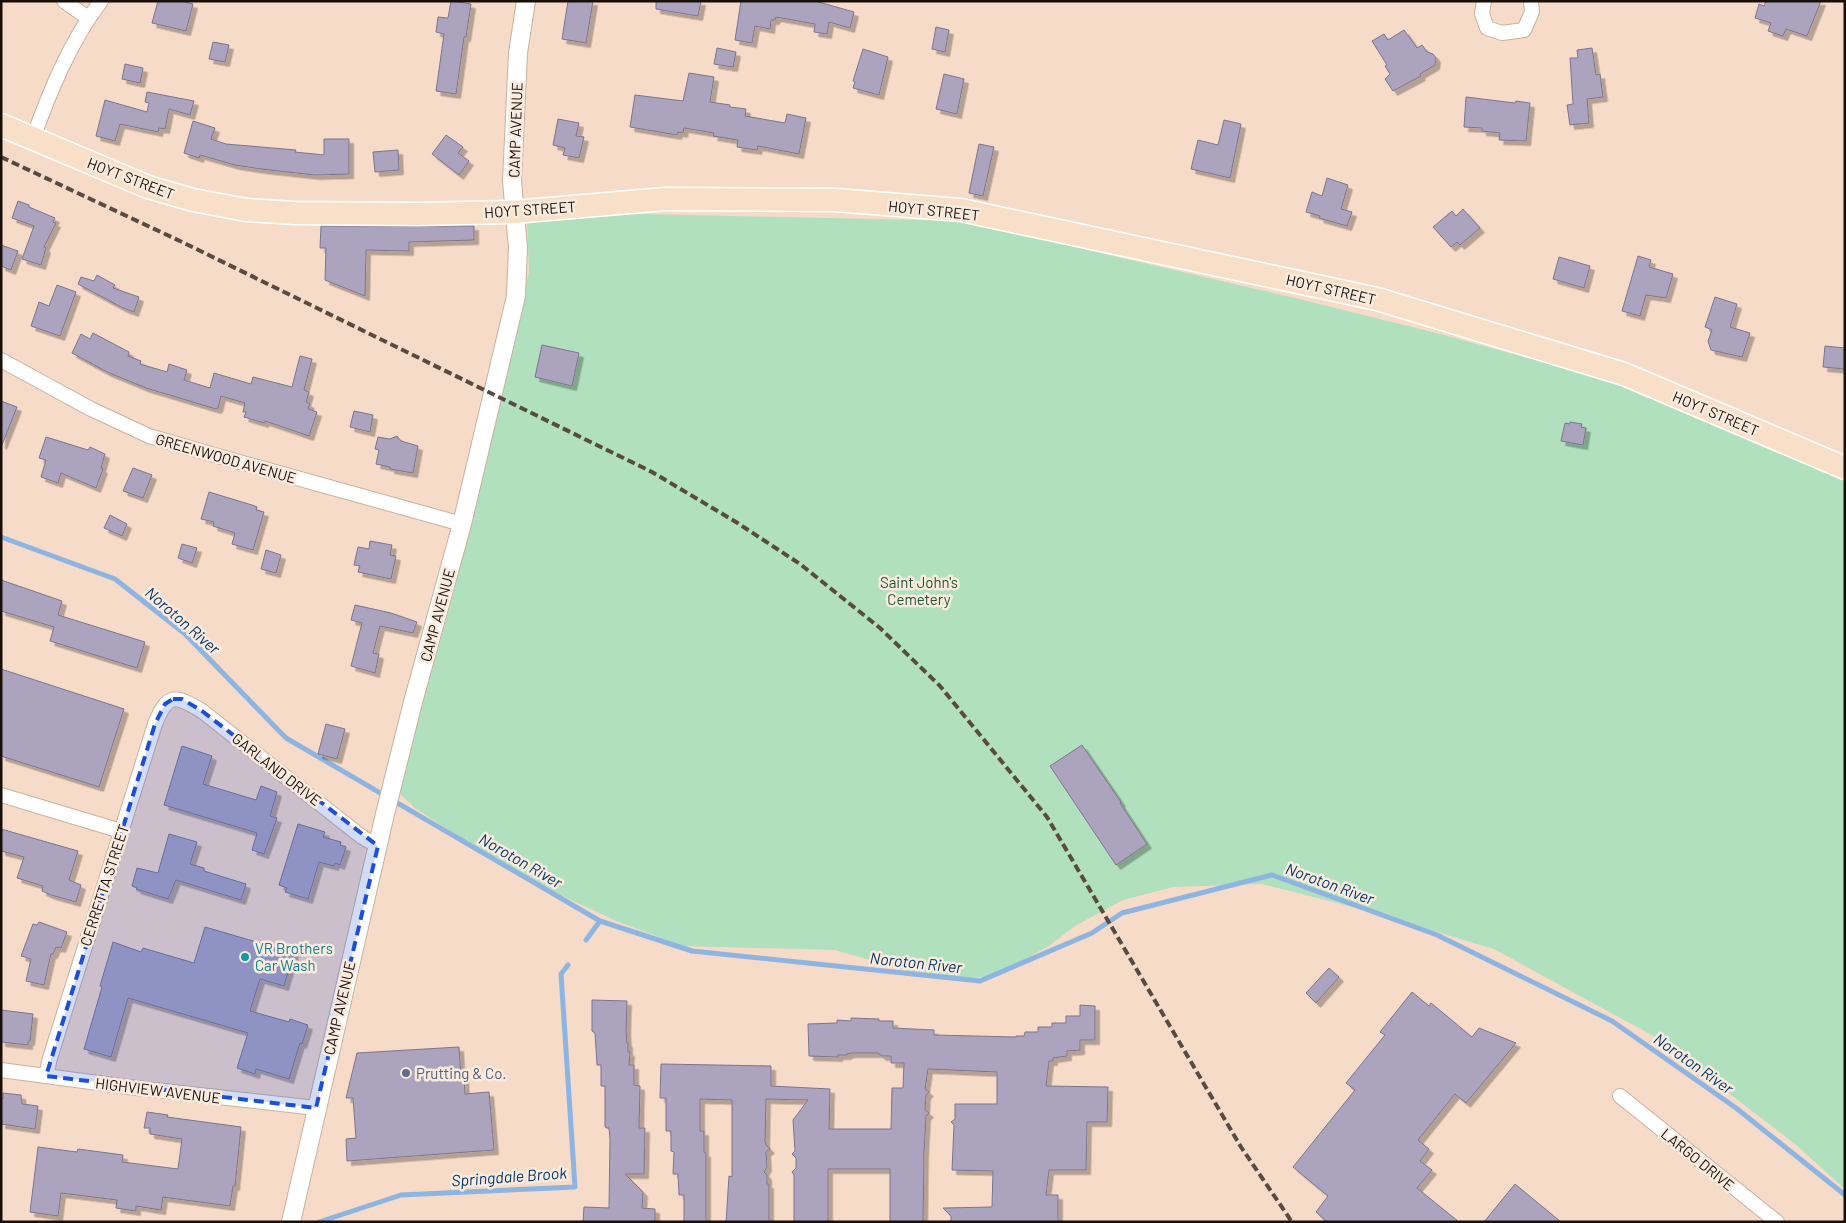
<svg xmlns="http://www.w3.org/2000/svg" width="1846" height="1223" viewBox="0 0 1846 1223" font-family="Barlow,sans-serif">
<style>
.green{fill:#b0e0bd}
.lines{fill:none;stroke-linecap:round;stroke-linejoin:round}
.stream{stroke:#8eb4e1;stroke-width:5}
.building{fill:#aca4bf;stroke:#7c748e;filter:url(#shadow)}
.minor-casing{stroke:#cab19e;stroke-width:16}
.tertiary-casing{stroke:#cab19e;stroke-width:20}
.primary-casing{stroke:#fff;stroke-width:25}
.minor{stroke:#fff;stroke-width:14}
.tertiary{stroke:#fff;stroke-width:18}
.primary{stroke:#f7e0c7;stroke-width:22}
.rail{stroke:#594b41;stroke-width:4;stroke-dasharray:8 4;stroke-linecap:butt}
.marked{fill:#1d4ed8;fill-opacity:0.2;stroke:#1d4ed8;stroke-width:4;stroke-dasharray:10 6;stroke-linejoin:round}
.culture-dot{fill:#0f9aa8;stroke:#fbebdf;stroke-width:2}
.service-dot{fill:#5c6f8a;stroke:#fbebdf;stroke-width:2}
.labels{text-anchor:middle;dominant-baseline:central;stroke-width:5;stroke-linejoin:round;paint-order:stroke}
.street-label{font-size:15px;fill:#170f08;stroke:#fbebdf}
.park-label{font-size:15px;fill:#1b5632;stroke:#fbebdf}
.culture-label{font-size:15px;fill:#0d838f;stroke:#fbebdf;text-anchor:start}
.service-label{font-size:15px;fill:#4e5e75;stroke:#fbebdf;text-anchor:start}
.water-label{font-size:16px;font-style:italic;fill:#00396f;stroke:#fbebdf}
</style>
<defs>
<filter id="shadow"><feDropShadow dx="4.5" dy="4.5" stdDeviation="0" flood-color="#0004"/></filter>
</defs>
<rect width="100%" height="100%" fill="#f6dbc8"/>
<path class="green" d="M644,214L963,221L1295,298L1444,335L1649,391L1838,478L1845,479V1189L1795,1144L1657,1038L1494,949L1353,907L1262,884L1173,887L1123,900L1075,926L1049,946L992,977L936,979L835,950L683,946L616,921L516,874L415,808L397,791L451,602L529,272L527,219Z"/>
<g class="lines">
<path class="stream" d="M1,537L115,579L185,634L286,738L600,921L692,951L980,981L1092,933L1122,913L1272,875L1437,935L1612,1021L1736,1108L1845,1195
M586,940L600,921
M319,1222L401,1195L575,1187L561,974L568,965"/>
</g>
<path class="building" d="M158,1H181L193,4L186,31L152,23Z
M451,1L471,4L466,37H464L456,94L436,91L444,34L436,32L438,17L448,18Z
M568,1H593L586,43L562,39Z
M656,1H701L698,16L656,9Z
M741,1H815L854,12L850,28L829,22L827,34L814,32L815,24L776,17L775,20H771L770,29L755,26L752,43L735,40Z
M1766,1H1821L1807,36L1786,29L1783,36L1768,31L1771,23L1755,18L1759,4L1764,6Z
M936,27L949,30L945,52L932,49Z
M1404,30L1417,48L1422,45L1427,52L1433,54L1436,58L1435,65L1420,74L1421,76L1393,91L1385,79L1390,74L1385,66L1387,65L1372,41L1384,34L1388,40Z
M213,42L229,45L225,62L209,59Z
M717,48L736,52L733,67L714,64Z
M1592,48L1596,75L1600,74L1603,97L1587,99L1589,123L1570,125L1567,105L1573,104L1570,58H1578L1577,50Z
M863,49L888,57L879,95L853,88L855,82L853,81Z
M125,64L143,68L140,83L122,79Z
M689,73L714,77L710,102L730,105V107L746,109L745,116L785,123L787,114L806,118L799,154L758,146L757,150L737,147L738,140L713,136L714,133L684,128L683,133L678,132L677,135L630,127L635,95L683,101Z
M944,74L964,79L957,114L936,109Z
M147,92L194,101L190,115L169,109L165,129L159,128L158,132L120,124L115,141L96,136L105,100L147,112L149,103L145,102Z
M1466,97L1515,103L1516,101L1530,103L1526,141L1499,140L1500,133L1482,131V128L1464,127Z
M558,119L579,123L576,136L584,137L579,158L563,155L565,148L553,145Z
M1224,120L1241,124L1230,178L1191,169L1198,140L1218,145Z
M193,121L215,128L211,139L226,144L296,150L295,152L324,155V139H349V174L315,175L261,169L235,165L200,155L199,158L184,153Z
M446,135L463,147L458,153L469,161L459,175L432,154Z
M979,144L994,147L983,196L969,193Z
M398,150L399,170L375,172L373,152Z
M1327,178L1348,185L1341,209L1352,212L1347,226L1319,218L1320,216L1306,212L1312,192L1322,196Z
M18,201L29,205V207L55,218L53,222L56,223L44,247L46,248L41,265L22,259L34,226L12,218Z
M1463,209L1480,228L1460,245L1457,242L1451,247L1433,227L1452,211L1456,216Z
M321,226H474V240L409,242V251L366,250L365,296L325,280L326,248H320Z
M1,245L18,251L11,270L1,266Z
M1638,256L1651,260L1649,267L1673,274L1666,298L1646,295L1640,316L1622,311Z
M1559,257L1590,266L1584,288L1553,279Z
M97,275L115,285L113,288L139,297L134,312L123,308L78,284L81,277L94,281Z
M57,285L76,292L60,336L31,326L39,302L49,306Z
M1715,297L1737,304L1730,327L1750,333L1742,357L1711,350L1708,341L1712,330L1705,327Z
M93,333L129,352L128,356L141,361L140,364L167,372L169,364L187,370L184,380L210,388L214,373L251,384L253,377L292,387L300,356L312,359L304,390L309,392L306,402L310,404L308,409L317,412L309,436L265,421L264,423L244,417L246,412H243L245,403L221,396L218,408L216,409L146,388L107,372L72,353L81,334L90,339Z
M542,345L579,353L572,386L535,377Z
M1825,346L1845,348V369L1823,367Z
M1,401L17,407L2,445L1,444Z
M354,411L373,415L370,432L350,427Z
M1570,422L1582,424L1581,427L1586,428L1583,445L1561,441L1565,423L1569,424Z
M397,436L401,441L418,446L413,473L390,469V467L376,464L379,450L375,449L378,437L390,439Z
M46,437L88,450L90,447L105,454L101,468L103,469L96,488L61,473L58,483L41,477L46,460L39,458Z
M133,468L152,475L143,498L123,491Z
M209,492L252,505L257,507L256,510L264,512L253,550L232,544L235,533L213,526L214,522L201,519Z
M110,515L127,524L122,536L104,528Z
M370,541L392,545L390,555L396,556L391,579L358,572L360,566L354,565L358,547L369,549Z
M182,544L197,548L192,563L178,558Z
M266,550L281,555L276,573L261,569Z
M1,580L62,601L58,615L145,642L137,668L50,641L54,627L1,611Z
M355,605L391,613L417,622L413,633L380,626L373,653L379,654L375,673L351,666L362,623L351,620Z
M1,669L124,709L99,787L1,756Z
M326,724L345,729L337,759L318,754Z
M1082,745L1121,802L1120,803L1147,844L1116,865L1050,766Z
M182,746L212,756L203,784L256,800L261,786L277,792L270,816L277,818L264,854L252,850L257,833L164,805Z
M298,824L325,832L323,837L341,842L340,845L346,847L340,865L335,863L334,866L319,862L308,899L285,892L287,888L279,885Z
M1,829L78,851L69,880L81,885L76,902L51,895L42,891L43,886L17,878L24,857L1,851Z
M169,834L197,842L190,864L204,868V871L246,884L241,900L176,880L168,899L136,889L137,888L132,886L137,868L158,873Z
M39,922L67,932L61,948L56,947L53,954H51L44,985L26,981L31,959L21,956L33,924L37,925Z
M205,927L294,953L284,986L260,979L250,1011L289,1022L290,1019L308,1025L302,1044L300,1043L289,1079L256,1069L255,1074L237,1068L248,1033L128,998L111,1057L84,1049L102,987L100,986L113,942L141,952L143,948L194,963Z
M1329,968L1339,977L1316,1003L1306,993Z
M1412,992L1429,1006L1431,1003L1472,1037L1479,1028L1516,1043L1466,1103L1455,1094L1418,1140L1429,1149L1420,1161L1432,1170L1417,1188L1459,1222H1327L1316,1212L1328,1196L1293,1167L1355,1090L1346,1083L1385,1035L1380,1032Z
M592,1000L627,1001L626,1031L627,1043H628V1052H630L629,1065H634V1085L640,1086L639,1128H645L644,1174H625L643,1192L642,1208L655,1209V1222H583L584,1207L609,1208L610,1139L609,1128H606L605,1126V1086H601V1065H597L595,1033L592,1031Z
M1080,1005L1095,1006V1040H1080V1050L1067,1051V1056L1053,1058V1061H1049L1046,1086L1108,1087L1107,1122H1087L1086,1170H1049L1046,1195H1058V1222H951V1216L943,1208L992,1207L993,1171L952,1170L954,1125L951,1122L955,1119V1104H997V1072L928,1069L925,1089L929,1092L926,1095L925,1110L929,1113L926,1116L924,1152L923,1222H890V1169H828V1222H794V1175L792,1172L796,1168V1158L792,1154L795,1151L793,1120L808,1100L766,1099L765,1142L766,1145L770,1149L766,1152L767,1167L764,1172L767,1175V1184H769V1222H726L729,1176L732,1177V1100L700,1099V1131H704V1152L706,1153V1222H684V1195H679L678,1174H673L674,1152L671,1151V1131H666V1098H660L661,1064L771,1066V1086L830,1089L829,1129H891L892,1088H903L904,1063H891V1056H882L878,1053H851L847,1054V1055H838V1057L809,1056L808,1024L837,1023V1020L851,1021V1018L879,1019V1021H893V1028L934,1030V1035L1016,1037V1036H1024L1025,1032H1038V1027H1052V1023H1066V1016H1080Z
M1,1010L33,1014L30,1041H28V1045L1,1042Z
M459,1047L461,1078L464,1077L465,1094L489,1092L494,1150L347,1161L346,1139L356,1138L353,1098H346L357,1053Z
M3,1093L21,1095L22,1104L38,1106L35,1129L1,1124V1098L3,1099Z
M147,1112L168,1115L167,1117L241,1127L235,1186H233L230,1206L163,1197L161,1210L136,1206V1211L116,1208L117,1200L61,1193L58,1216L30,1212L38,1147L77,1152L78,1149L123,1155L122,1162L178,1169L182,1139L150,1134V1128H144Z
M1515,1184L1561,1222H1484Z"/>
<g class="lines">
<g class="minor-casing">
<path id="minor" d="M64,1L88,18
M1484,1L1482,14L1487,28L1502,33L1524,30L1532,12L1531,1
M33,138C50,91 70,42 101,1
M1,360L91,409L149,436L214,455L462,524
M1,795L121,831
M1,1070L128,1087L316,1108
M46,1076L50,1058L155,724C168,692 175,695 202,711L362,837L378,846
M1620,1096L1777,1222"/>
</g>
<g class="tertiary-casing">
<path id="tertiary" d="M291,1222L385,814L413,702L462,524L516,296L518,248L512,181L518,53L526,1"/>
</g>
<g class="primary-casing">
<path id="primary" d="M1,125L148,187L193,200L246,210L295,213L418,214L514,212L665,199L835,200L961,210L1377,299L1624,374L1845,468"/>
</g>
<use href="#minor" class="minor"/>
<use href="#tertiary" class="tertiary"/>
<use href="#primary" class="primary"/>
<path class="rail" d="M1,157L182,242L652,472L736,522L800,564L880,628L940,686L1047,817L1241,1147L1292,1222"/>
</g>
<path class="marked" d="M173,699H182L202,711L378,846L316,1108L46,1076L155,724L165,704Z"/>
<circle class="culture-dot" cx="245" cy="957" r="5"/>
<circle class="service-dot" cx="406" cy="1073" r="5"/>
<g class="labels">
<g class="street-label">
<text transform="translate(515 130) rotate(-88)">CAMP AVENUE</text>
<text transform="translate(131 178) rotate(21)">HOYT STREET</text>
<text transform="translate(530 209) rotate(-4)">HOYT STREET</text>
<text transform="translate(934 210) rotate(6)">HOYT STREET</text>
<text transform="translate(1331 289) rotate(13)">HOYT STREET</text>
<text transform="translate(1716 413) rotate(23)">HOYT STREET</text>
<text transform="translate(226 458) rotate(16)">GREENWOOD AVENUE</text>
<text transform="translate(437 615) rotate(-75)">CAMP AVENUE</text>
<text transform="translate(277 769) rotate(38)">GARLAND DRIVE</text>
<text transform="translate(104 885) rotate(-72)">CERRETTA STREET</text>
<text transform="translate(339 1008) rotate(-77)">CAMP AVENUE</text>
<text transform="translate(158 1090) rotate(7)">HIGHVIEW AVENUE</text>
<text transform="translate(1698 1159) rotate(39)">LARGO DRIVE</text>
</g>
<g class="park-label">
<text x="919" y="582">Saint John's<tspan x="919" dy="17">Cemetery</tspan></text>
</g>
<g class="culture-label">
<text x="255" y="948">VR Brothers<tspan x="255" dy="17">Car Wash</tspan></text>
</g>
<g class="service-label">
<text x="416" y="1073">Prutting &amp; Co.</text>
</g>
<g class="water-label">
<text transform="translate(183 620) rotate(41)">Noroton River</text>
<text transform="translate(521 860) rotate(30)">Noroton River</text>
<text transform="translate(1330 883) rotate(20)">Noroton River</text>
<text transform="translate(916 962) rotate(6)">Noroton River</text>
<text transform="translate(1694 1063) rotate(35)">Noroton River</text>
<text transform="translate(509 1176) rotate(-4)">Springdale Brook</text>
</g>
</g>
<rect width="1846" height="1223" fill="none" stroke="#170f08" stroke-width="5"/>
</svg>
